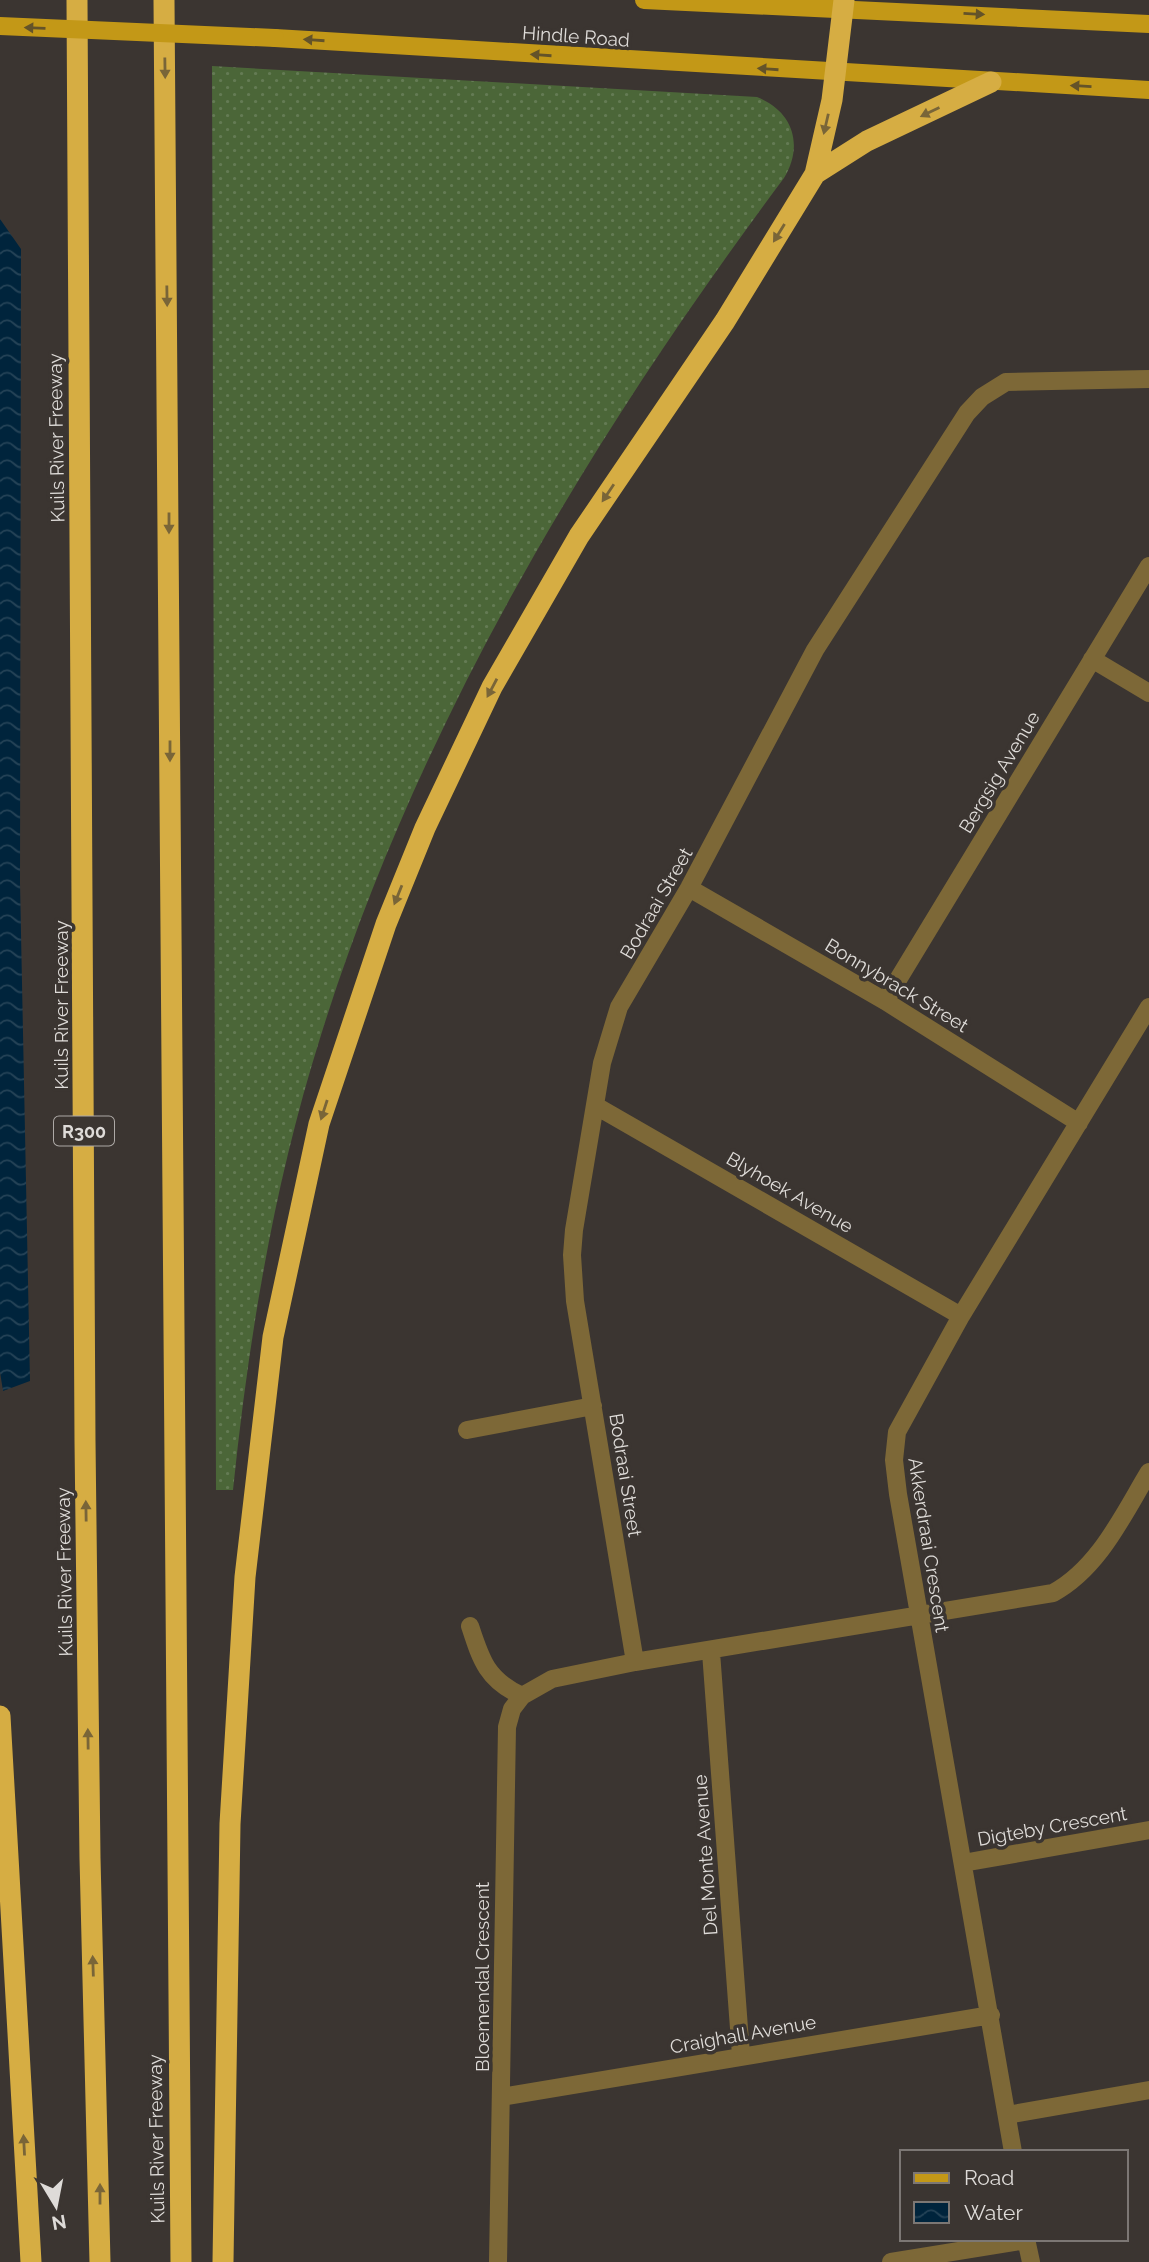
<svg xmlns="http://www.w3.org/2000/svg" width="1149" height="2262" viewBox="0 0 1149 2262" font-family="Raleway,sans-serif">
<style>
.grass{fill:url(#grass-dots)}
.water{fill:url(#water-waves)}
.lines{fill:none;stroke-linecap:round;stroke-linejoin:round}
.minor{stroke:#7d6837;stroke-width:18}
.major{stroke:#c39817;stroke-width:18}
.highway{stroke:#d6ad43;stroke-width:21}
.major-bridge{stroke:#c39817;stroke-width:18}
.oneway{fill:#645329}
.oneway2{fill:#796538}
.labels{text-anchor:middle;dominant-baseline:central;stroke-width:7;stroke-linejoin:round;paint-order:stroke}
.shield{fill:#3b3531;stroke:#ada9a6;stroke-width:2}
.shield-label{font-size:18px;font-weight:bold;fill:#dedbd8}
.street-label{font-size:19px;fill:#dedbd8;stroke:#3b3531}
</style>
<defs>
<pattern id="grass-dots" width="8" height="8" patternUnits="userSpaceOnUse" patternTransform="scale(1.75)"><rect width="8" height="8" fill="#4b6638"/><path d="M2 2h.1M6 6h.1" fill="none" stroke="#647b54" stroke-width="1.8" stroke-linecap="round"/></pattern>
<pattern id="water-waves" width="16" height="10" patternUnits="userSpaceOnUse" patternTransform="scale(1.75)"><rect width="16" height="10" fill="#00243c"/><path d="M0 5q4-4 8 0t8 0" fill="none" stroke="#254357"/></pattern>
</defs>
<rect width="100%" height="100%" fill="#3b3531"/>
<path class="grass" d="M212,66L757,97C793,111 804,145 784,178C590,438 418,724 321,1035C274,1184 249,1335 233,1490H216Z"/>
<path class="water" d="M0,219L21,249L20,883L30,1381L3,1391L0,1372Z"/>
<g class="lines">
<path class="minor" d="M1092,659L1149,693
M689,888L885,1001L1079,1123
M885,1001L1149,566
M596,1106L961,1316
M467,1430L593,1406
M470,1626C481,1660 487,1680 522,1696
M711,1652L741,2055
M635,1662L575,1301L572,1255L574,1230L602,1063L619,1007L689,888L815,650L967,413L982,397L1006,382L1149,379
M963,1863L1149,1830
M502,2097L991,2015
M1007,2115L1149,2090
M1013,2152L898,1494L894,1460L897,1432L961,1316L1149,1007
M1026,2239L1031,2262
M498,2262L507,1727L512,1709L522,1696L552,1679L635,1662L1053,1593C1099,1568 1123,1515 1149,1472
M891,2262L1026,2240"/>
<path class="major" d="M644,0L1149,24
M275,38L1149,90"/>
<path class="highway" d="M77,0L85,1441L90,1858L100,2262
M164,0L181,2262
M815,174L867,141L991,82
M0,1716L31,2262
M223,2262L230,1824L245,1577L273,1337L319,1124L386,924L425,828L492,687L579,536L725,321L815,174L832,100L844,0"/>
<path class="major-bridge" d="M0,26L275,38"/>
</g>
<defs><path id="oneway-solid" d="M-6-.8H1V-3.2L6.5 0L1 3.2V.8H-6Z" transform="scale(1.75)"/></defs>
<g class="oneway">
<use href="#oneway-solid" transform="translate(974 14) rotate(3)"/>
<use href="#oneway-solid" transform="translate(35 28) rotate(-178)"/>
<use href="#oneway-solid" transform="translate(314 40) rotate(-176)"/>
<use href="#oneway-solid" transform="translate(541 55) rotate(-176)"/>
<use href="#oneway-solid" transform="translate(768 69) rotate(-176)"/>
<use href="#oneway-solid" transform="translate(1081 86) rotate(-177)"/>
</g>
<g class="oneway2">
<use href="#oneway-solid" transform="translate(165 68) rotate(89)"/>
<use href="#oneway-solid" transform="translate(930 112) rotate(154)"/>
<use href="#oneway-solid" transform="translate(826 124) rotate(103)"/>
<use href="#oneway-solid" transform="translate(779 233) rotate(122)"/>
<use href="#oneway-solid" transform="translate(167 296) rotate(89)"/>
<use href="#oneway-solid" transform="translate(608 493) rotate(124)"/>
<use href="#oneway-solid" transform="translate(169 523) rotate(90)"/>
<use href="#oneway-solid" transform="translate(492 688) rotate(118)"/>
<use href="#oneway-solid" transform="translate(170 751) rotate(90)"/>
<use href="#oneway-solid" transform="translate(398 895) rotate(112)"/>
<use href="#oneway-solid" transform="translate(324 1110) rotate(108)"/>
<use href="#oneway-solid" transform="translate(86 1511) rotate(-91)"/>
<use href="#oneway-solid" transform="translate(88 1739) rotate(-91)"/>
<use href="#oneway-solid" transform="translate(93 1966) rotate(-92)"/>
<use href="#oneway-solid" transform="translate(24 2145) rotate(-93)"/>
<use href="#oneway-solid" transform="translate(100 2194) rotate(-90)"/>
</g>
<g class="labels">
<rect class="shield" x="54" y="1116.5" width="60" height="29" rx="5"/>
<g class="shield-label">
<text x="84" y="1131">R300</text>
</g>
<g class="street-label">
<text transform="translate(576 36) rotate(4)">Hindle Road</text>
<text transform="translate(56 438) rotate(-91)">Kuils River Freeway</text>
<text transform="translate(999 772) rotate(-59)">Bergsig Avenue</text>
<text transform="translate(656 903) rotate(-60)">Bodraai Street</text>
<text transform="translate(897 985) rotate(31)">Bonnybrack Street</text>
<text transform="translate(61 1005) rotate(-90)">Kuils River Freeway</text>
<text transform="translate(790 1192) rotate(30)">Blyhoek Avenue</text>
<text transform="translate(626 1475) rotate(81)">Bodraai Street</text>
<text transform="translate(929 1545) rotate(81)">Akkerdraai Crescent</text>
<text transform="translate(64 1572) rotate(-91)">Kuils River Freeway</text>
<text transform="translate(1052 1826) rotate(-10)">Digteby Crescent</text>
<text transform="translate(705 1855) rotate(-94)">Del Monte Avenue</text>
<text transform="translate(482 1977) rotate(-90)">Bloemendal Crescent</text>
<text transform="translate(743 2034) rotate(-10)">Craighall Avenue</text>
<text transform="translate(156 2139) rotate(-91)">Kuils River Freeway</text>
</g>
</g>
<rect x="900" y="2150" width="228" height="91" fill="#3b3531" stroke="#7c7774" stroke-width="2"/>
<rect x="914" y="2173" width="35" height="10" fill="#c39817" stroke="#7c7774" stroke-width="2"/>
<text x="964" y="2185" font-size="21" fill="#dedbd8">Road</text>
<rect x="914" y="2202" width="35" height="21" fill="url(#water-waves)" stroke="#7c7774" stroke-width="2"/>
<text x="964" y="2220" font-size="21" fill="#dedbd8">Water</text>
<g transform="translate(56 2206) rotate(170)" stroke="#3b3531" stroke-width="5" paint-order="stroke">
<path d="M0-5L12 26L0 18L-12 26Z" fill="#dedbd8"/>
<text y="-10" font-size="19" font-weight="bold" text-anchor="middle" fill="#dedbd8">N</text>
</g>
</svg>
